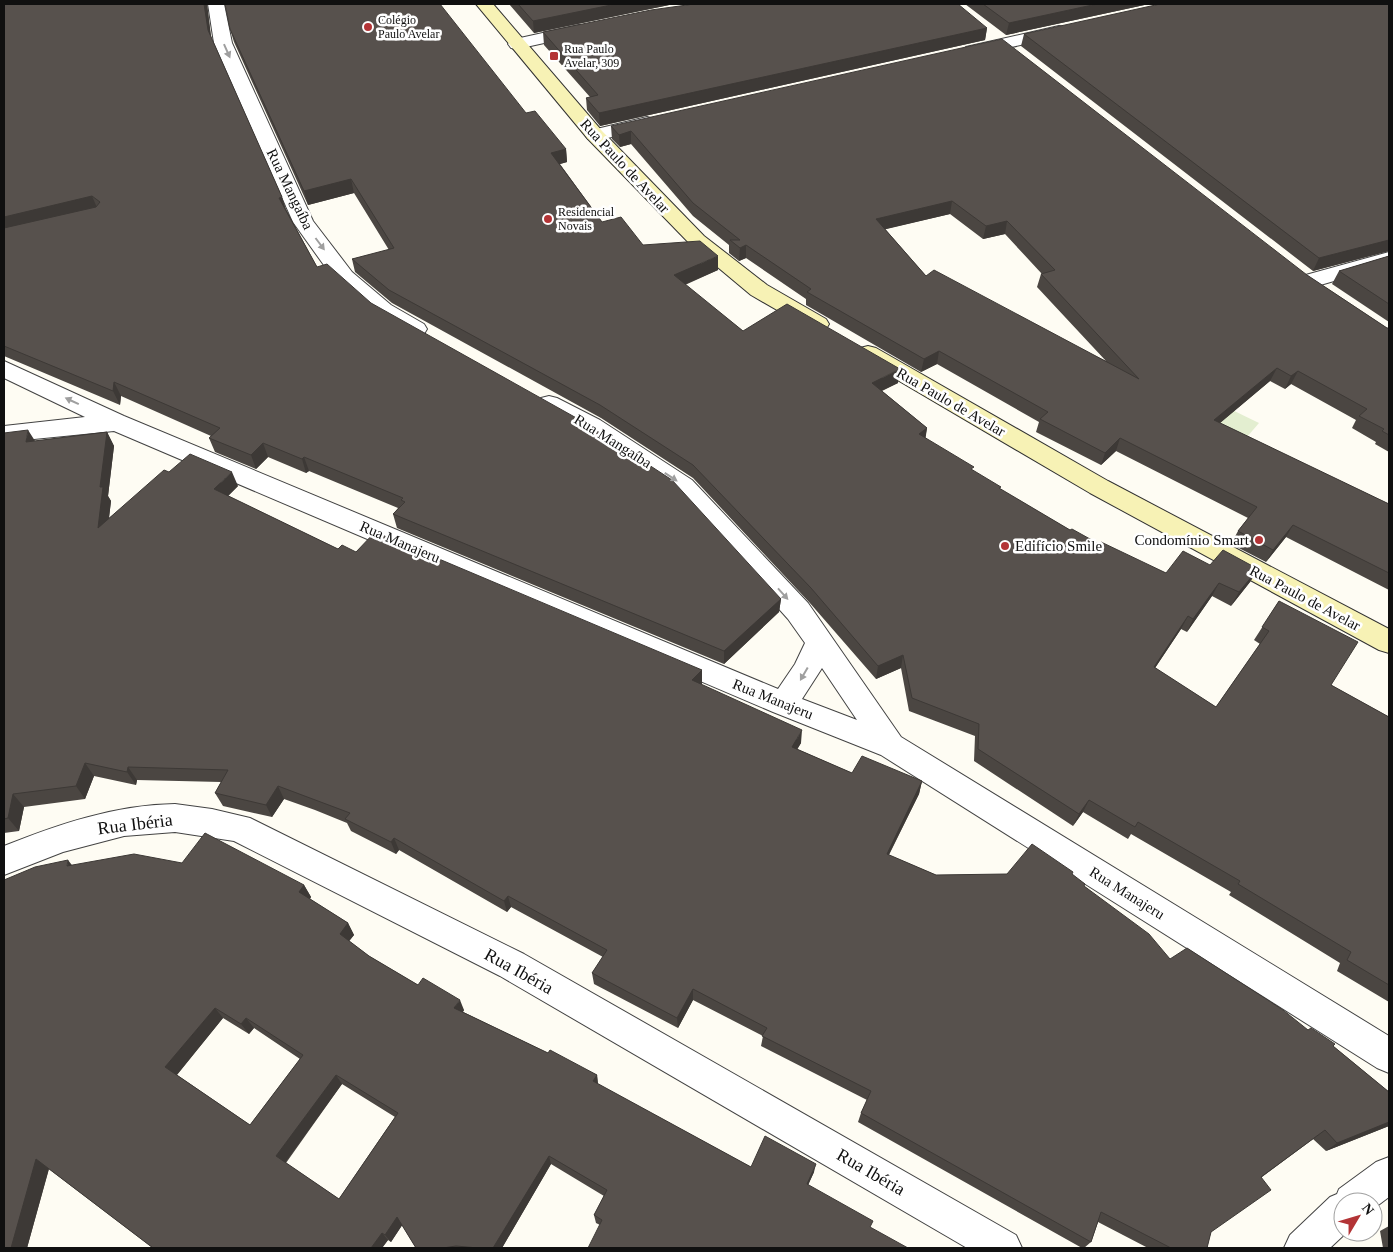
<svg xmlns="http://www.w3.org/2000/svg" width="1393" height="1252" viewBox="0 0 1393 1252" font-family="'Times New Roman',serif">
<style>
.pitch{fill:#e3eed0}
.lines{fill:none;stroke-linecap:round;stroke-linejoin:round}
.street-casing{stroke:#434343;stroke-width:2}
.secondary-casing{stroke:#323232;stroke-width:2}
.street{fill:#fff;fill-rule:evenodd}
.secondary{fill:#f7f2b5;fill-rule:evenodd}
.wall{fill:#4b4642;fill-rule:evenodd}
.shaded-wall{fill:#3d3936}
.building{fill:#57514d;stroke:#3d3936;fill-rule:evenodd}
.oneway{fill:#9f9f9f}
.poi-dot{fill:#b33436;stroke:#fff;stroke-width:2}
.labels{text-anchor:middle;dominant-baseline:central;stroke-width:5;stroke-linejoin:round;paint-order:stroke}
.far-poi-label{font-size:12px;fill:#101010;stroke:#fff;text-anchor:start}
.street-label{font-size:15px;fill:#101010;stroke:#fff}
.poi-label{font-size:15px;fill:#101010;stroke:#fff;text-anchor:end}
.near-street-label{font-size:18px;fill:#101010;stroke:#fff}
</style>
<rect width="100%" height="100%" fill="#fefcf3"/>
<path class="pitch" d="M1189,389L1259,423L1240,445Z"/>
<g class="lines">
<g class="street-casing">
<path id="street" d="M208,4H224L232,43L313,221L352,272L391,305L424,324L427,329L424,334L416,336L408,334L375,315L336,282L293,222L214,43Z
M579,25L585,26L588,30L585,34L517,49L511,48L508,44L511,40Z
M1059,26L1065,27L1068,31L1065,35L972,56L966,55L963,51L966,47Z
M647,117L654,119L656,123L654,127L595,141L588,139L585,135L588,131Z
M1389,252V265L1310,288L1302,286L1299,281L1302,276Z
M4,361L124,416L778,689L795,664L805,643L788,619L674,492L582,432L541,410L537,404L541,398L549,396L557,398L600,420L692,480L808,603L901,737L1389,1036V1073L1377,1068L881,755L773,712L114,431L4,442V426L85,417L4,378ZM822,668L857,720L802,699Z
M175,804L212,809L250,818L524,954L1016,1235L1022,1248H967L500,976L234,841L175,832L124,836L63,852L4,875V846C59,824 115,805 175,804Z
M1389,1157V1197L1373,1209V1202H1343V1232H1347L1330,1248H1284L1290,1235L1330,1197L1337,1194L1339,1189L1376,1162Z"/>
</g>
<g class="secondary-casing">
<path id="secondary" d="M476,4H493L602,131L704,236L767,285L826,319L829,324L826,329L818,331L810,329L751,295L690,244L588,139Z
M868,346L876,348L1108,481L1389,629V653L1379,650L1090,493L860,358L857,353L860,348Z"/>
</g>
<use href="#street" class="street"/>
<use href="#secondary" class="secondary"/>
</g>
<path class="wall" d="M4,4H207L211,38L282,197L286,209L317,267L371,303L781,599L779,612L724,664L397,528L393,514L398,508L309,471L306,473L268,457L256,469L215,452L209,438L211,436L121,396L120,405L4,356Z
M509,4H674L534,33Z
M965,4H1149L1006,35Z
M1389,4V251L1313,271L1021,46L1024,34Z
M987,28L985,40L600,126L587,110L586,98L590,97L544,45L543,32Z
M230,29L526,113L566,149L567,162L560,164L602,222L643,245L718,270L685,285L743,331L898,383L882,391L927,428L925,438L1000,489L1070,530L1099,544L1166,573L1210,565L1258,569L1250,582L1231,606L1212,596L1187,632L1181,629L1155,668L1216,707L1260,644L1254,640L1279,601L1331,685L1389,717V1002L1337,971L1340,963L1229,895L1231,892L1131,834L1128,839L1083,812L1073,826L974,761L975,736L909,711L901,668L876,679L809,602L693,478L601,418L392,303L355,272L352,259L389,250L354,193L308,205L234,42Z
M611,126L1307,275L1387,328H1389V452L1375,444L1376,442L1352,428L1356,420L1291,384L1285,389L1270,381L1220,423L1389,504V590L1286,537L1266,562L1231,544L1238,531L1248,518L1116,451L1101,465L1036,432L1039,422L937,364L921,372L806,305V299L746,258L739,261L729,253V245L693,216L631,144L620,147L612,139ZM950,214L983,239L1005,234L1042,274H1041L1037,287L1106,361L926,276L885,229Z
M1389,256V322L1332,284L1339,271Z
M107,432L114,446L108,496L111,501L109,518L169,472L238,486L228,496L338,549L356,552L702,670V684L701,685L801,743L797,749L852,773L922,781L919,794L889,855L936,875L1072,874L1084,886L1170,959L1308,1030L1333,1046L1389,1092V1126L1326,1151L1313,1139L1262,1177L1211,1232L1207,1248H1148L1098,1222L1091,1242L1084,1248H1082L858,1122L861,1113L867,1100L761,1046L763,1036L693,1000L678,1028L594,984L592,973L603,957L511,907L507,912L399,850L396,854L351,831L347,823L315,810L284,799L272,817L223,806L215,793L221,782L137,780L136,785L94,776L85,799L24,807L19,831L4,833V433L35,441Z
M182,863L304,885L311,897L310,899L348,923L354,935L349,941L369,956L418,985L464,1010L463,1012L548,1053L597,1075L598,1084L751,1167L814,1172L808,1185L600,1225L596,1223L594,1215L604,1196L551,1164L502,1248H416L402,1225L391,1242L388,1240L382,1248H153L49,1169L27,1248H4L72,865ZM223,1018L249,1034L254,1028L300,1059L250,1125L177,1075ZM342,1084L395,1117L339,1199L286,1163Z
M1389,1226V1248H1383L1380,1231Z"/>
<path class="shaded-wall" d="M204,4H207L212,44L208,30Z
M616,4H674L534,33L533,21Z
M1097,4H1149L1006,35L1009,23Z
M987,28L985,40L600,126L599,113Z
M631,131V144L620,147L619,135Z
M566,149L567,162L553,166L551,153Z
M351,179L354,193L308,205L304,191Z
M92,196L98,210L4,232V217Z
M282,197L286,211L279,198Z
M952,201L950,214L874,232L876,219Z
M1007,221L1005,234L983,239L986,226Z
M1389,240V251L1313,271L1319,258Z
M746,245V258L739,261L740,248Z
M718,256V270L674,289V275Z
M939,351L937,364L921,372L924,359Z
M1277,368L1270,381L1208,433L1214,420Z
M900,369L898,383L870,396L872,383Z
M1298,371L1291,384L1285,389L1291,376Z
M114,382L121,396L120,405L113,391Z
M927,428L925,442L919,434Z
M28,430L37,444L26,442Z
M107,432L114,446L108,496L111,501L106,542L98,528L100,487Z
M1120,438L1116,451L1101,465L1105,453Z
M263,443L268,457L256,469L251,455Z
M304,457L309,471L306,473L302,459Z
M232,472L238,486L220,504L214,489Z
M1293,525L1286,537L1266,562L1273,550Z
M1258,569L1250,582L1231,606L1239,592Z
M1219,583L1212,596L1187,632L1193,619Z
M781,599L779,612L724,664V651Z
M1188,616L1181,629L1147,680L1154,667Z
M903,655L901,668L876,679L878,666Z
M702,670V684L692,694V680Z
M802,730L801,743L791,760L792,747Z
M85,763L94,776L85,799L76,786Z
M128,767L137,780L136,785L127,772Z
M922,781L919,794L883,866L887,854Z
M278,786L284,799L272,817L266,805Z
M13,794L24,807L19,831L8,818Z
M1089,800L1083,812L1073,826L1079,814Z
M394,838L399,850L396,854L391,842Z
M68,860L78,873L67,866Z
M304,885L311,897L306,904L299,892Z
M508,896L511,907L507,912L504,901Z
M348,923L354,935L346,945L340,934Z
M693,989V1000L678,1028L677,1018Z
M460,1000L464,1010L459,1018L454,1008Z
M215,1008L223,1018L175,1077L165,1067Z
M246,1018L254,1028L249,1034L241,1024Z
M336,1075L342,1084L284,1164L276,1156Z
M597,1075L598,1085L593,1081Z
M1389,1122V1126L1326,1151L1337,1143Z
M549,1156L551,1164L502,1248H493Z
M36,1159L49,1168L27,1248H11Z
M816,1164L814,1172L805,1192L807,1184Z
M397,1217L403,1224L391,1242L385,1235Z
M382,1233L388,1240L382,1248H371Z"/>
<path class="building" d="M4,4H204L208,30L282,197L279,198L317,267L327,264L371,303L580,420L672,480L781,599L724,651L393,514L405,502L401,500L403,498L304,457L302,459L263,443L251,455L209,438L220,428L114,382L113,391L4,346V228L96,207L100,202L92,196L4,217Z
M225,4H440L526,113L535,111L566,149L551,153L602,222L621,217L643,245L700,241L718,256L674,275L743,331L787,304L900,369L872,383L927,428L919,434L974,467L971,469L1001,487L999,488L1070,530L1072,529L1099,544L1101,542L1166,573L1183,551L1210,565L1223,550L1258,569L1239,592L1219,583L1193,619L1188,616L1154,667L1216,707L1269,631L1262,627L1279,601L1358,642L1331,685L1389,717V985L1347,960L1351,952L1238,884L1240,881L1138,822L1135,827L1089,800L1079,814L978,749L979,724L912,698L903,655L878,666L811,588L693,465L600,405L389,290L352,259L394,248L351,179L304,191L230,29Z
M518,4H616L533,21Z
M694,4H958L987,28L599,113L586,98L598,95L543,32L651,10Z
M983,4H1097L1009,23Z
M1160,4H1389V240L1319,258L1024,34Z
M1002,39L1307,275L1387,328H1389V435L1382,431L1384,429L1359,416L1367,409L1298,371L1291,376L1277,368L1214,420L1389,504V573L1293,525L1273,550L1238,531L1257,507L1120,438L1105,453L1040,419L1048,412L939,351L924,359L807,292L811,289L746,245L740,248L730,240H740L693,203L631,131L619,135L611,126ZM952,201L986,226L1007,221L1055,270L1041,274L1139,379L934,270L926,276L876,219Z
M1389,256V304L1339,271Z
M28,430L26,442L107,432L100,487H103L98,528L164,470L169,472L190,454L232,472L214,489L338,549L342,545L356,552L375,532L702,670L692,680L802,730L792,747L852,773L862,756L922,781L887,854L936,875L1007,874L1032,844L1073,872L1072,874L1085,884L1084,886L1149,934L1170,959L1187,948L1283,1010L1308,1030L1311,1028L1335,1044L1333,1046L1389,1092V1122L1337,1143L1325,1130L1261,1177L1271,1190L1211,1232L1207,1248H1171L1101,1212L1091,1242L861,1113L871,1091L762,1036L767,1028L693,989L677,1018L592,973L607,950L508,896L504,901L394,838L391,842L345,819L350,813L278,786L266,805L215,793L228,770L128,767L127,772L85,763L76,786L13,794L8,818L4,819V433Z
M205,833L304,885L299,892L348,923L340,934L369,956L418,985L423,978L460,1000L454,1008L548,1053L550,1050L597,1075L593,1081L751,1167L765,1136L816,1164L807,1184L873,1221L870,1227L908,1248H588L602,1220L594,1215L607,1190L549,1156L493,1248H478L456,1246L443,1248H416L397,1217L385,1235L382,1233L371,1248H153L36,1159L11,1248H4V880L35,867L68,860L67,866L134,854L182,863ZM215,1008L241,1024L246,1018L303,1055L250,1125L165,1067ZM336,1075L398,1113L339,1199L276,1156Z"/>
<defs><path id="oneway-solid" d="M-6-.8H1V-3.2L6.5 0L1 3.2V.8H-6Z" transform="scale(1.25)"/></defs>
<g class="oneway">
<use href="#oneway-solid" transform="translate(227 51) rotate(66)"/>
<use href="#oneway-solid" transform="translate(320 244) rotate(53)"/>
<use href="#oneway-solid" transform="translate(72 401) rotate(-155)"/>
<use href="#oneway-solid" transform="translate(671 477) rotate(33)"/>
<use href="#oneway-solid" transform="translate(783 594) rotate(48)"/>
<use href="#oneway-solid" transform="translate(804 674) rotate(120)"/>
</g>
<g class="poi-dot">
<circle cx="368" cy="27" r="5"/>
<rect x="549" y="51" width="10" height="10" rx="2.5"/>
<circle cx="548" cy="219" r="5"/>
<circle cx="1259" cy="540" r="5"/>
<circle cx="1005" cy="546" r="5"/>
</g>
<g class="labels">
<g class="far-poi-label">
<text x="378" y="20">Colégio<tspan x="378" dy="14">Paulo Avelar</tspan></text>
<text x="564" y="49">Rua Paulo<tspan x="564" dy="14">Avelar, 309</tspan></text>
<text x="558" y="212">Residencial<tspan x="558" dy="14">Novais</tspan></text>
</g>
<g class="street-label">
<text transform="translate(625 166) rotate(47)">Rua Paulo de Avelar</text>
<text transform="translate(290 189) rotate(64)">Rua Mangaíba</text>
<text transform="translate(951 402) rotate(30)">Rua Paulo de Avelar</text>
<text transform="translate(613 441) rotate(32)">Rua Mangaíba</text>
<text transform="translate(400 542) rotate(23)">Rua Manajeru</text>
<text transform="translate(1305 598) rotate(28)">Rua Paulo de Avelar</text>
<text transform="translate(773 699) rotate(22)">Rua Manajeru</text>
<text transform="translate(1127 893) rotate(32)">Rua Manajeru</text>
</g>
<g class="poi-label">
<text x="1249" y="540">Condomínio Smart</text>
<text x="1015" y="546" text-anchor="start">Edifício Smile</text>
</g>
<g class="near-street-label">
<text transform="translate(135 824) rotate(-7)">Rua Ibéria</text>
<text transform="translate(519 971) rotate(29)">Rua Ibéria</text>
<text transform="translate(871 1172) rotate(30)">Rua Ibéria</text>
</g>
</g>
<rect width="1393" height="1252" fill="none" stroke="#101010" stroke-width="10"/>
<g transform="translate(1358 1217) rotate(52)"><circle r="24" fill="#ffffff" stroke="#9f9f9f"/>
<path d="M0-4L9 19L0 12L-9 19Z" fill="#b33436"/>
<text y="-8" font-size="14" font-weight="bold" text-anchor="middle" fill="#101010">N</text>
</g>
</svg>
